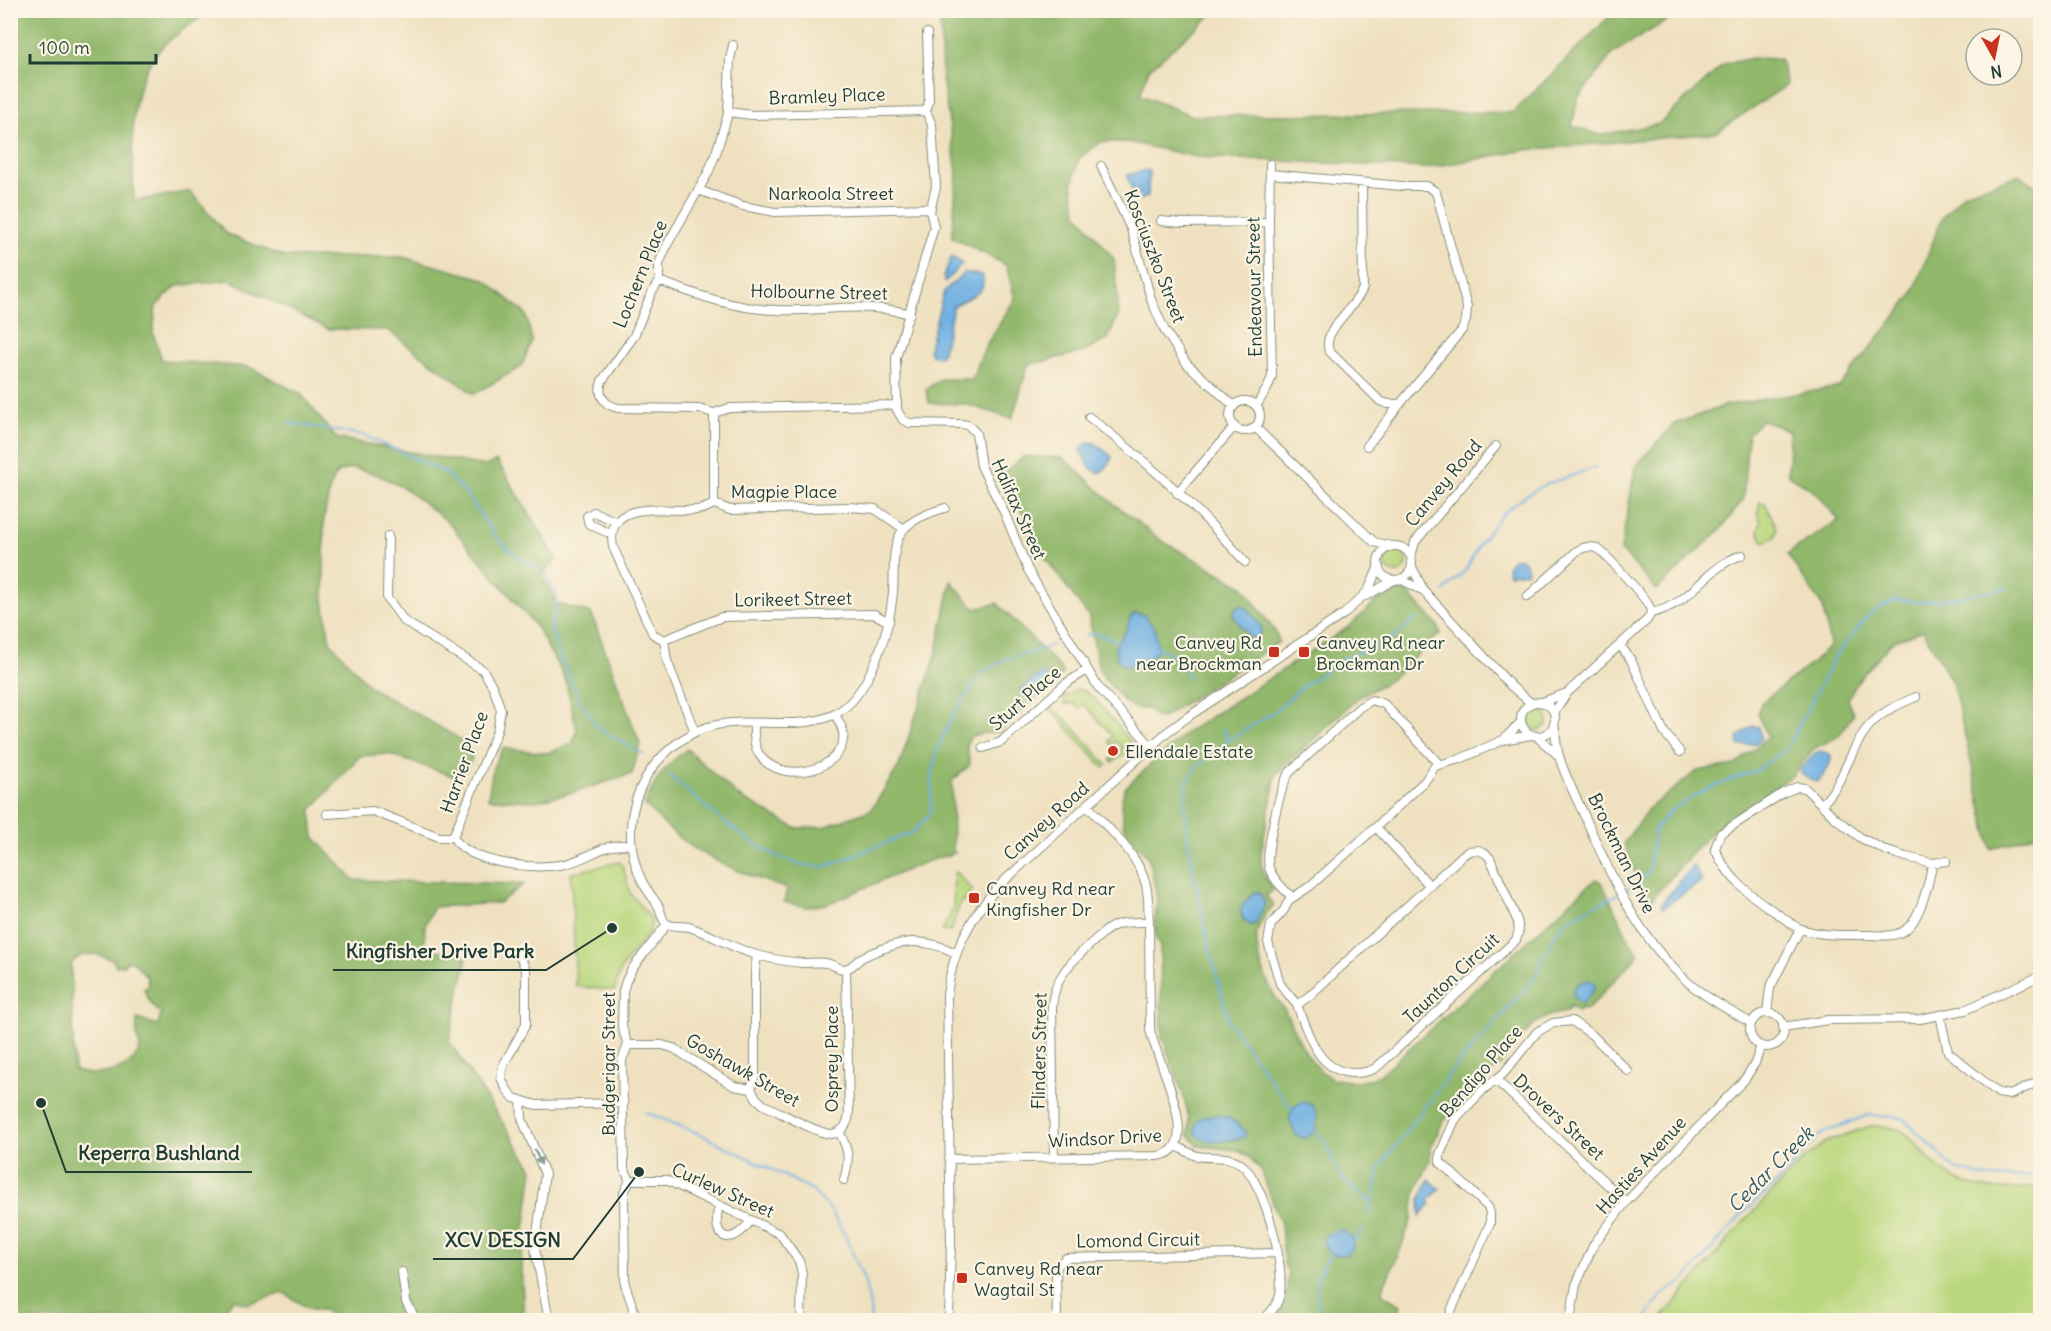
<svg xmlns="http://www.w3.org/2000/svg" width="2051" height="1331" viewBox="0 0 2051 1331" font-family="Delius,sans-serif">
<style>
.green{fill:#b9d77d;stroke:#6c8a58;stroke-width:1.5}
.forest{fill:#92b86c;stroke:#587a50;stroke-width:1.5;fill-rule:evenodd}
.water{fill:#6fb0e3;stroke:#47768c;stroke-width:1.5}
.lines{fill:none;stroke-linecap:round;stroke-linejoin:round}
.stream{stroke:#6fb0e3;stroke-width:2}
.minor-casing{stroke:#878f7a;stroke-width:10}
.minor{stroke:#fff;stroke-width:8}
.oneway{fill:#8f9e9a}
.poi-dot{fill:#c8321e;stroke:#fcf5e5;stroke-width:2}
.labels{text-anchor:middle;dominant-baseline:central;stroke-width:4.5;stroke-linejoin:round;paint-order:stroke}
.street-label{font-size:18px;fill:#1f3d34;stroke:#fcf5e5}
.poi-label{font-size:18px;fill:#1f3d34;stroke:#fcf5e5;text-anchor:start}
.water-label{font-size:20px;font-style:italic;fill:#335a60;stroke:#fcf5e5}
.leader{fill:none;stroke:#1f3d34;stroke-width:2}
.callout-dot{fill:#1f3d34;stroke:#fcf5e5;stroke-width:2}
.callout-label{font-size:20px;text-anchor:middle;font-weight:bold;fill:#1f3d34;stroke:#fcf5e5;stroke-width:4.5;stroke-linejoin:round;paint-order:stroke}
</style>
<rect width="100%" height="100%" fill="#fcf5e5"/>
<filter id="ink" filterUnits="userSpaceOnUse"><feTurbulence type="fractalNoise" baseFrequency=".0167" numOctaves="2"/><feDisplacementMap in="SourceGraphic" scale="12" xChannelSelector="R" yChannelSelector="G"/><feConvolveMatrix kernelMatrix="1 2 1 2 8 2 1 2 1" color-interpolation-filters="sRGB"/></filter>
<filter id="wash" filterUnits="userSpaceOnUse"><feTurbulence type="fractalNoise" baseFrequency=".008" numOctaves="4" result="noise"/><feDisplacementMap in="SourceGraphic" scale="24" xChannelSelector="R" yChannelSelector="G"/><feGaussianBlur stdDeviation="1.35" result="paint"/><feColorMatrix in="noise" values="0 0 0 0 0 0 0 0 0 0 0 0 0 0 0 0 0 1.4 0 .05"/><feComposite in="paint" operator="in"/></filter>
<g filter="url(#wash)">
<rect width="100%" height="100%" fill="#efe1c0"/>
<path class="green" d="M1760,502L1765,503L1777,528L1775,537L1764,542L1758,532L1761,522L1758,514Z
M1385 562a11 11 0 1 1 22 0a11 11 0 1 1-22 0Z
M1076,689C1095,689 1104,717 1119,726C1120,736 1132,737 1132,748C1128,756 1118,757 1112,762L1110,760L1123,749L1116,741L1112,745L1109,741L1113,736L1084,704L1079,708L1074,704H1064V698Z
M1051,707L1065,718L1107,765L1104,768L1049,708Z
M1528 720a10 10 0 1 1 20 0a10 10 0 1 1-20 0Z
M619,862L623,867L630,893L652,920C651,936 636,948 627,960C619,970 617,980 615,991L576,986L571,873Z
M956,872L972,890L959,906L951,930L949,932L942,931L953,909L954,873Z
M1870,1126C1916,1125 1908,1142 1938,1167C1968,1192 2003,1192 2040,1186V1320H1660L1746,1219L1802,1161L1826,1142Z"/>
<path class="forest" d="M10,11H210C195,22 176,33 162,47C124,88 133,150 134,201L190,191L227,234L285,257H402L484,279L526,314L532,341L521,367L474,394L387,330L328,329L230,280L177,286L156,306L153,333L162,360L249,367L301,394L336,438L485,466L497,461L557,559L542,575L557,604L591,613L640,744L632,774L575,792L536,801L488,799L493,767L503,748L547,753L572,744L577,731L565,679L537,628L448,522L404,488L376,474L352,468L338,472L330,488L324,518V601L330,642L370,687L457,737L468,746L472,759L465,771L453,776L388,754L360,756L311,810L314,837L354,880L524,884L499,903L434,907L425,925L424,949L459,953L467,958L449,1041L533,1169L521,1261L524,1320H336L324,1310C304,1310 300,1302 284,1293L246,1304L234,1299L215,1320H11ZM95,954L113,960L116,966L124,965L126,961H133L147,977L148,986L144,989C147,1000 153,1007 161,1014L158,1025L137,1019C137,1025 136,1032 137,1038C138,1043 142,1045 139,1051C131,1072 92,1079 74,1070L71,963L82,955Z
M925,11H1216L1149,69L1140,95L1193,116L1514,112L1613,13L1619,11H1683L1613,53L1578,98L1572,126L1600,135L1659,124L1724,64L1753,58L1780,59L1787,85L1715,133L1526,150L1427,168L1197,157L1128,142H1101L1079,158L1072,185L1077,213L1114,259L1119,314L1108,339L1083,352L1028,365L1012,419L966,404L929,403L926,389L941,379H972L985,347L1015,299L1006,265L952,237L957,172L942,78L940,18Z
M2019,175L2040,189V833L1991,849L1953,684L1923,630L1893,641L1856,683L1848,700L1853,715L1839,736L1813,749L1793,775L1709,834L1647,904L1624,843L1648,809L1697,771L1735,765L1768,737L1758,714L1761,703L1812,663L1830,646L1823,607L1787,554L1839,520L1817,494L1788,474L1789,431L1762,420L1748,434L1743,500L1721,529L1657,590L1621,550L1635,467L1674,424L1727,405L1839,387L1912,296L1942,218L1964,193Z
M1024,456L1063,458L1113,503L1162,541L1243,586L1276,633L1279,642L1162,718L1156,717L1149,710L1135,708L1126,703L1108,683L1099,670L1089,617L1038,548L1004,473Z
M951,581L975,609L997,603L1061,669L1063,674L1001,731C990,736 965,727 967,750C968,756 970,759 970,765L952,781L953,851L955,853L928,861L827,904L807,907L784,902L787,889C750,876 713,863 682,840C668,830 657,816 645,805C653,781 666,764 687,749L738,796L795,828L824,827L871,810L899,766L936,655Z
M1395,591H1404L1409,594L1438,626L1441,633L1389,681L1359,697L1276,774L1261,853C1260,868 1264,878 1274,889L1266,896L1274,905C1266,913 1259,922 1257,933C1255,950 1264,976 1272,991C1275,998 1281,1004 1285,1011C1296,1034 1310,1070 1336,1081L1337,1079C1352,1082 1365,1083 1380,1075L1596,879L1602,883L1630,942L1639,954L1586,1011L1582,1007L1578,1011L1570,1006L1566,1012L1551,1015L1535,1023L1509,1051L1501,1065L1483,1078L1443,1121L1430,1150V1160L1415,1194L1412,1217L1399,1253L1382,1290L1383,1295L1401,1305L1398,1320H1274L1287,1301L1288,1273L1284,1263L1281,1224L1260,1169L1249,1157L1238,1150L1198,1146L1189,1135V1118L1182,1091L1162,1037L1160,947L1156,938L1155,922L1157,899L1151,865L1148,857L1129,835L1123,824L1122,799L1125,788L1184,734L1347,628L1381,597Z"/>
<path class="water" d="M1146,170L1149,171L1148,196L1141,200L1138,191L1132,190L1127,175Z
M951,258L956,259L962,264L945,282L943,277Z
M964,273L982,275C989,297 963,297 953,307L943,351L940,357L932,355L929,350L930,344L944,291Z
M1089,442L1095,443L1112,457C1110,464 1105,471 1098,473L1090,468L1081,452L1082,447Z
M1517,557L1522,559L1528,569L1527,572L1509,574L1507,567L1512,560Z
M1240,605L1248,609L1262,628L1260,634L1254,638L1249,637L1233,615L1235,609Z
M1135,613L1144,615L1155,629L1158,650L1147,661L1126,667L1117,660L1115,647L1127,629L1130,618Z
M1043,673L1048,679L1046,682L1028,697L1021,695V690L1034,678Z
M1753,726L1759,727L1761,739L1757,743L1739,746L1738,737Z
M1821,751L1831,756C1831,765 1824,778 1816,782L1800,773V770L1815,753Z
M1693,865L1702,881L1663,908L1661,904Z
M1255,892L1260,893L1265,904L1255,924L1251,925C1232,914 1244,902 1255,892Z
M1589,980L1595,985L1594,990L1583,1003H1580L1573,996L1574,988L1579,983Z
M1302,1102L1313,1105L1317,1116L1315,1131L1305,1139L1296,1135L1289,1119L1293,1107Z
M1217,1115C1229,1116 1237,1123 1246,1132L1245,1137C1229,1141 1209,1146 1195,1134L1196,1123L1202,1117Z
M1429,1179L1440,1189L1429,1200L1431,1204L1420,1216V1200Z
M1342,1229L1352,1238L1353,1248L1346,1255H1333L1324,1247V1240L1327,1234Z"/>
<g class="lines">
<path class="stream" d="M288,423L363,435L446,473L467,495L497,538L513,553L544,572L556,593V605L551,629L561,660L581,702L599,729L643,754
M1444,591L1465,571L1480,543L1501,515L1524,497L1542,486L1596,467
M1085,635L1097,634L1120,642
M1155,647L1174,655L1190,677
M1223,729L1229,740L1196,767L1187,782L1185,803L1187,838L1209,947L1229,1022L1292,1110
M1230,740L1275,711L1306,684L1345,658L1389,640L1417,618
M669,775C707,808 774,873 827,866L911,833L926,819L931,811L932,778L937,750L953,715L982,673L1004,660L1053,645
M1623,891L1636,885L1649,870L1655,828L1673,809L1705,790L1757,770L1787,748L1835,657L1868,616L1881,607L1898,600L1918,602L1941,600L2007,588
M645,1112L700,1134L811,1189L830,1209L845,1235L865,1282L870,1306L871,1320
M1314,1130L1326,1142L1338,1174L1349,1185L1372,1203L1369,1214
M1372,1203L1380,1167L1454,1068L1531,983C1541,970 1544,955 1552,940C1563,916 1596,906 1618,894
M1352,1242L1356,1240L1363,1229
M1322,1320C1314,1293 1313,1276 1331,1254
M1646,1320L1650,1311L1663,1294L1683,1282L1742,1214L1777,1182L1821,1134L1868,1115L1903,1118L1955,1169L1990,1178L2040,1176"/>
</g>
</g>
<g filter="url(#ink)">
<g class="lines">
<g class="minor-casing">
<path id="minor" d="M927,33L929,101L926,111L932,125L936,187L930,211L934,227L896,358L897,410L903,420L910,423L961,424L968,425L976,433L981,466L1005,514L1028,570L1098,687L1152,747
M733,45L730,59L728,114L716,153L708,173L667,245L659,264V281L651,294L634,336L602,381C597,395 604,405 618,408L699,409L714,413L730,408L896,405
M728,112L752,115L926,111
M1101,166L1131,229L1152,302L1165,331L1187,364L1233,405
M1270,174L1402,186H1427L1436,192L1467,307L1466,320L1462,330L1400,404H1388L1380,401L1329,351C1321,330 1356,308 1363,288L1362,183
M698,190L743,206L775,212L930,208
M1161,221L1182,223L1269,222
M659,281C697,295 735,309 776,310C820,312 868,301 910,314
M1230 416a15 15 0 1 1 30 0a15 15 0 1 1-30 0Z
M1256,406L1268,387L1272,376L1269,222L1270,164
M714,413V504
M1089,417C1145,460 1199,508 1245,562
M1255,427L1374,542L1391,546
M1367,446L1400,404
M1177,493L1234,427
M945,508C931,512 914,518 904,529C890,545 895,572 893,592C890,629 870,696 835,714C793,735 736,710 693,733C662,750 640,777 633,811C628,835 632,862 643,883C648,892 654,899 659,907C661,912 662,920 666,923C672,928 682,925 689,927C712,934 733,949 757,955C772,959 788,962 803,963C811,963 819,962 826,963C833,964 838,969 844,969C852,969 857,960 863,957C899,940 920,936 956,953
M611,534L589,524L587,516L594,512L617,522
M388,536L387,598L404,621L483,670L493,687L501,710L497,731L453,837
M1378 563a17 17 0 1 1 34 0a17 17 0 1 1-34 0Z
M1411,557L1415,542L1496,446
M1412,567L1424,591L1511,686L1531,703
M1400,579L1424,591
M1366,596L1394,580
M1527,597L1577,551C1583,547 1589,546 1596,548C1605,552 1641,594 1648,604C1651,609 1650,608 1651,613
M664,640L722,617L874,614L889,622
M1620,645L1631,660L1664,732L1680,752
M1521 719a17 17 0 1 1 34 0a17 17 0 1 1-34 0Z
M1542,702L1567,693
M1554,713L1567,693L1647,620L1651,613C1694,604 1704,567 1742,555
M754,723C754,732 753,742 757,750C771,784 837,776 843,740C845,731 839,722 835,714
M1554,724C1556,735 1556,746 1559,756C1565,777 1577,799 1586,819C1612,879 1639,940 1690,984C1708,999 1730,1011 1751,1023
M695,732L667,661L664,640L653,634L613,547C604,497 666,512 696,510C703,510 708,507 714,504L730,510L850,507L875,509L904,529
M1537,737L1559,756
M1503,740L1521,722
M983,748L1001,742L1065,684L1087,670
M1822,804C1843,784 1848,754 1865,731C1878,713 1897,705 1916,697
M327,814L373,811L439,837H453C469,864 531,869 560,865C577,863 592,852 608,847C616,845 624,845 631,844
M1376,827L1430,886
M1478,850L1485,853L1490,858L1517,920L1519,930L1516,940L1377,1067C1370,1072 1363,1073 1354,1073C1318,1073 1308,1033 1297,1005L1309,996L1463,855L1469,851Z
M1932,863C1930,880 1920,920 1905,930C1894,938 1878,935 1865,935C1844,935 1821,936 1801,929C1793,926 1785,919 1778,914C1752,897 1727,878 1715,849L1720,834L1783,793L1797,787L1805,788L1834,817L1861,838L1887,851L1906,857L1932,863L1946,861
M1292,897C1283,889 1273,879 1269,868C1265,852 1280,785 1290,772L1360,707L1372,700L1384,704L1439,764
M518,952L526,970V1024L503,1066L501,1078L507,1090L514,1098L536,1105L624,1103
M1297,1005L1280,984L1268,942L1271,925L1284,910L1289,900L1309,887L1376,827L1425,781L1435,766L1460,759L1503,740L1531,735
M1767,1013L1770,988L1800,929
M1750 1030a17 17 0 1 1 34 0a17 17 0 1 1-34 0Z
M1940,1015L1948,1052L1998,1093L2010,1095L2040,1081
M1783,1027L1828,1020L1920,1019L1965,1010L2040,976
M628,1045H662L673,1048L734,1086L751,1089L757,1099L764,1105C778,1111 818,1134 831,1134C843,1133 848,1123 849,1114L846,969
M1497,1081L1626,1202
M751,1089L755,1075V972L757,955
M521,1101L522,1119L545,1174L535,1249L549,1320
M839,1131C849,1151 850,1159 844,1180
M1176,1146C1183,1149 1190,1154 1197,1156C1213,1159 1227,1154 1241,1164C1265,1182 1287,1270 1279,1298C1276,1308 1269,1314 1263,1320
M1054,1157L1052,1006C1054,976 1073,960 1094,941C1101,935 1107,928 1116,925C1127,921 1138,922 1149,922C1148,910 1149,897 1146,885C1138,853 1109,830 1088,806
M949,1159L1157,1156C1208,1152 1154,1056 1150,1029L1149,922
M630,1180H666L780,1234L799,1261L802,1273L801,1320
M719,1205C710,1239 731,1249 751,1220
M402,1272L406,1302L416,1320
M637,1320L625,1284L624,1193L630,1180L624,1169L622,1060L628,1045L622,1027L623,991L626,981L632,969L667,924
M949,1320L951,1241L947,995C952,950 971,914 1003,882L1166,733L1189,716L1344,614L1368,591L1379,566
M1057,1320L1056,1272L1058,1265L1066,1258L1278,1253
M1450,1320L1451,1311L1490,1224V1213L1488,1207L1440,1162V1154L1454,1122L1458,1116L1483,1090L1504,1073L1537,1032L1553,1023L1572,1021L1592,1035L1628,1071
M1570,1320L1576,1285L1594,1244L1626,1202L1745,1079L1755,1063L1761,1046"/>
</g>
<use href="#minor" class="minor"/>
</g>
<defs><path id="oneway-solid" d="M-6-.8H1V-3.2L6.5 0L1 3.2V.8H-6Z" transform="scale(1.5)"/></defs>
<use class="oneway" href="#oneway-solid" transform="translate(538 1157) rotate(67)"/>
</g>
<g class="poi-dot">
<rect x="1268" y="646" width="12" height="12" rx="3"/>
<rect x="1298" y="646" width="12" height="12" rx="3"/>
<circle cx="1113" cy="751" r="6"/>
<rect x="968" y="892" width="12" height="12" rx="3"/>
<rect x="956" y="1272" width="12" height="12" rx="3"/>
</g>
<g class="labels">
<g class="street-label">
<text transform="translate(827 96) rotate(-2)">Bramley Place</text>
<text x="831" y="193">Narkoola Street</text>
<text transform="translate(1155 256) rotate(69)">Kosciuszko Street</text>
<text transform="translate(640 274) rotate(-68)">Lochern Place</text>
<text transform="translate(1254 287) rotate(-91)">Endeavour Street</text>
<text transform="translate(819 292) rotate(1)">Holbourne Street</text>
<text transform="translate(1443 483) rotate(-50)">Canvey Road</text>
<text x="784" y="491">Magpie Place</text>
<text transform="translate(1019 509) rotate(66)">Halifax Street</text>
<text transform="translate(793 599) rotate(-1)">Lorikeet Street</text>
<text transform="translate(1025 698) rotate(-41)">Sturt Place</text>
<text transform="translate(464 762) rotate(-70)">Harrier Place</text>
<text transform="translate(1046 821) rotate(-42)">Canvey Road</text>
<text transform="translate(1622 853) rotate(64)">Brockman Drive</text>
<text transform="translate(1451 978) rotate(-43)">Taunton Circuit</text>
<text transform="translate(1039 1051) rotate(-89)">Flinders Street</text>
<text transform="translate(831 1059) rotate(-90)">Osprey Place</text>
<text transform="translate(608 1064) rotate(-90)">Budgerigar Street</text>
<text transform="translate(743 1070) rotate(30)">Goshawk Street</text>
<text transform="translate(1481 1071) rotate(-49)">Bendigo Place</text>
<text transform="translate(1559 1117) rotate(43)">Drovers Street</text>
<text transform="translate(1105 1138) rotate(-3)">Windsor Drive</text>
<text transform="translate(1641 1165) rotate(-48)">Hasties Avenue</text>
<text transform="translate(723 1190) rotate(24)">Curlew Street</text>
<text transform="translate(1138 1240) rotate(-1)">Lomond Circuit</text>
</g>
<g class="poi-label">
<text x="1262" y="642" text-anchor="end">Canvey Rd<tspan x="1262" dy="21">near Brockman</tspan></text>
<text x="1316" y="642">Canvey Rd near<tspan x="1316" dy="21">Brockman Dr</tspan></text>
<text x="1125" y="751">Ellendale Estate</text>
<text x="986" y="888">Canvey Rd near<tspan x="986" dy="21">Kingfisher Dr</tspan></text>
<text x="974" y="1268">Canvey Rd near<tspan x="974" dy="21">Wagtail St</tspan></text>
</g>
<g class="water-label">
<text transform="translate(1770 1169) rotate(-45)">Cedar Creek</text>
</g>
</g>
<path class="leader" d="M612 928L546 970H333M41 1103L66 1172H252M639 1172L573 1259H433"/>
<g class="callout-dot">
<circle cx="612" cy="928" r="6"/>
<circle cx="41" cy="1103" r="6"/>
<circle cx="639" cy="1172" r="6"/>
</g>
<g class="callout-label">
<text x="440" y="958">Kingfisher Drive Park</text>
<text x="159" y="1160">Keperra Bushland</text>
<text x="503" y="1247">XCV DESIGN</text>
</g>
<rect width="2051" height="1331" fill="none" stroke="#fcf5e5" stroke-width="36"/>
<g transform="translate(1994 57) rotate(171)"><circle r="28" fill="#fcf5e5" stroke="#a4ab9e" stroke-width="1.5"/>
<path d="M0-4.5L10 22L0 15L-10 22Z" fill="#c8321e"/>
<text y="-9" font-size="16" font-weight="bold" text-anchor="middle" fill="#1f3d34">N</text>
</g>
<path d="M30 54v9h126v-9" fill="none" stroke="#1f3d34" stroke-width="3"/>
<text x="39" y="54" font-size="18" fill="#1f3d34" stroke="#fcf5e5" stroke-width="4.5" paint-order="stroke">100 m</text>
</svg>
